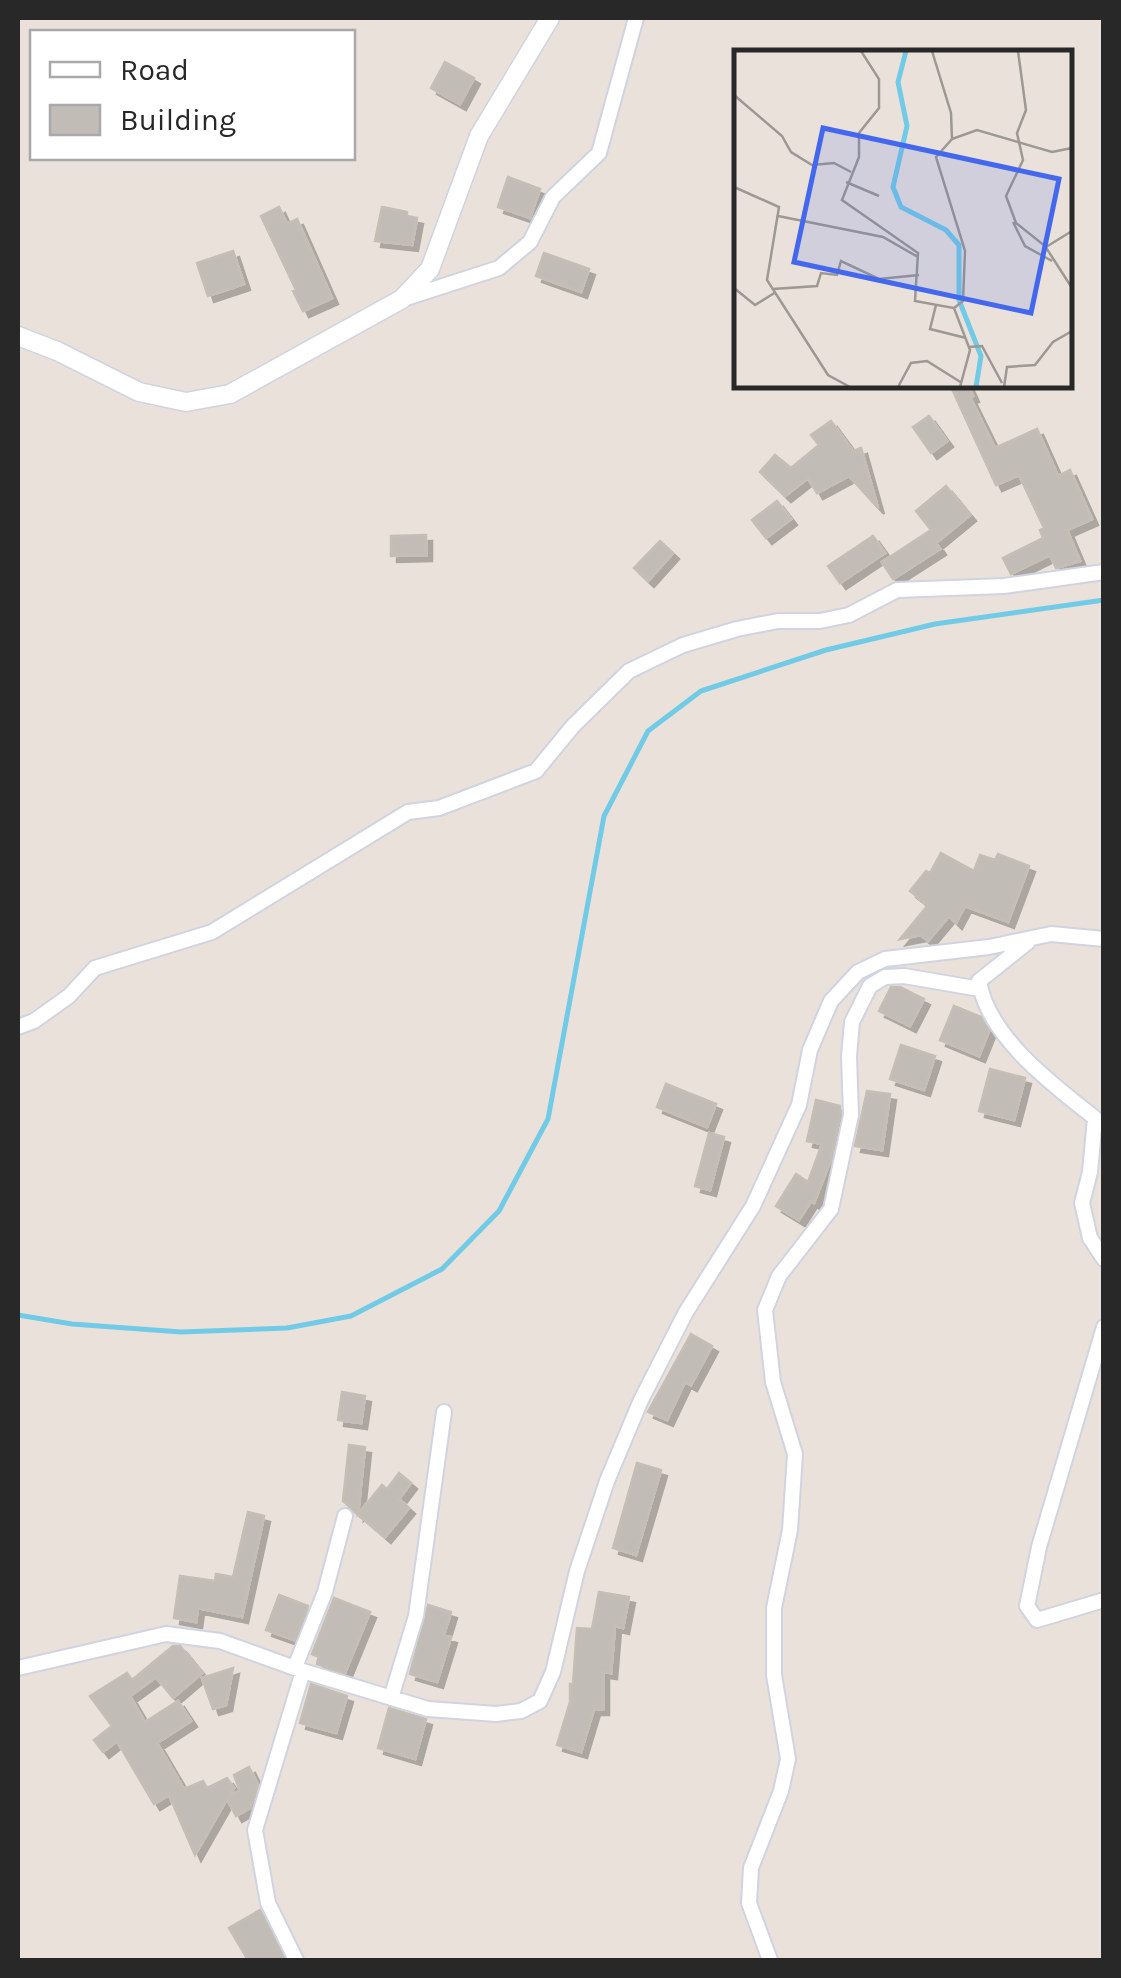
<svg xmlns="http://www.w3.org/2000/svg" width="1121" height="1978" viewBox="0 0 1121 1978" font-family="Karla,sans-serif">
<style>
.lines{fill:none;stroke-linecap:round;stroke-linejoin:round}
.stream{stroke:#72cbe6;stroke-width:5}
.building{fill:#c2bcb7;stroke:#c4beb4;stroke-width:2.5;filter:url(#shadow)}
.minor-casing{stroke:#d0d3e0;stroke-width:18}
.tertiary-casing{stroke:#d0d3e0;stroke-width:21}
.minor{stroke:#fff;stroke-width:14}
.tertiary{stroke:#fff;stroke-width:18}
.inset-river{fill:none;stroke:#72cbe6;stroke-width:5}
.inset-road{fill:none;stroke:#9c9893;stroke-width:2.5}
.view{fill:#4368ee;fill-opacity:0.15;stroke:#4368ee;stroke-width:5}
.inset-edge{fill:none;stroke:#282828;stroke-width:5}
</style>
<defs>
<filter id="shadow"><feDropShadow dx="6" dy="6" stdDeviation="0" flood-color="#0004"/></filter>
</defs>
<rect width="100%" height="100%" fill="#eae2da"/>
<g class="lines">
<path class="stream" d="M18,1315L72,1324L181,1332L287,1328L351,1316L442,1269L499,1211L548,1119L604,816L648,731L701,691L826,650L935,624L1104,600"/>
</g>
<path class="building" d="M445,62L474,78L460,104L431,88Z
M508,177L540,189L530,218L498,207Z
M279,207L287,224L297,219L332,298L303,311L293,291L296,290L261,216Z
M382,207L407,212V216L417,218L412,245L375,241Z
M233,251L244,284L208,296L197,263Z
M544,253L589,269L581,292L536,276Z
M961,385H968L973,396L970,397L995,448L1037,429L1058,476L1070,470L1092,519L1067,530L1080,561L1056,568L1050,555L1011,574L1003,558L1043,538L1040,530L1044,528L1019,475L996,485L952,389Z
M929,416L947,441L931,453L913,427Z
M831,421L853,451L861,448L878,508L849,476L817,493L808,478L785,496L760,472L775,455L791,468L819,445L811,435Z
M946,486L970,515L936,543L940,549L893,579L882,562L931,530L916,511Z
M777,501L791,519L766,538L752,520Z
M426,535V555L391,556V536Z
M873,536L885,553L840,583L828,566Z
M660,541L673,553L648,581L634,568Z
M941,853L974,871L980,855L995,860L998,854L1029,866L1008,922L965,906L956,923L949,916L928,941L921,935L900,939L928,905L910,891L926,871L930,873Z
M891,987H900L924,999L910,1026L879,1011Z
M954,1006L981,1017L989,1031L979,1056L940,1040Z
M901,1045L935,1056L924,1090L890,1079Z
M990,1069L1025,1078L1014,1120L979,1111Z
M666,1084L716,1104L707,1127L657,1107Z
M867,1091L890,1094L882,1150L855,1146Z
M816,1100L840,1106V1114L830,1162L814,1203L811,1201L799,1220L776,1206L796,1174L808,1182L822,1144L807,1141Z
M709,1133L724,1137L710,1190L695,1186Z
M691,1334L712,1346L691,1385L685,1382L667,1420L648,1412Z
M342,1392L365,1396L361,1423L338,1420Z
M349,1445L365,1447L358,1514L382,1485L387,1489L399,1473L411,1483L399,1499L409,1508L385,1537L343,1501Z
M637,1463L661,1470L636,1555L613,1548Z
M248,1512L264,1516L242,1617L198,1608L196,1622L174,1618L180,1576L215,1581L216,1574L233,1577Z
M599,1592L629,1597L623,1628L615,1626L611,1673L603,1672V1709H594L581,1752L557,1745L570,1702V1684H573L577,1628L592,1629Z
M279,1595L308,1606L294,1640L266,1630Z
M334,1598L370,1612L345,1673L317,1664L319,1657L312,1654Z
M428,1605L451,1612L444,1635L451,1637L437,1682L410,1674Z
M173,1646H180L202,1673L173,1698L156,1677L130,1696L145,1722L178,1701L191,1721L157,1743L184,1789L203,1781L207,1788L227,1778L234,1788L229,1796L240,1791L234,1775L249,1767L258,1785L250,1808L236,1816L227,1799L195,1855L169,1795L154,1804L117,1741L103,1752L94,1740L112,1726L90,1696L127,1673L132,1680Z
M233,1668L226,1705L213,1709L202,1678Z
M311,1684L347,1696L336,1733L300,1723Z
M389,1708L426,1719L415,1759L378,1748Z
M260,1910L284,1960H248L229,1928Z"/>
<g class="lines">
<g class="minor-casing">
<path id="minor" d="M403,299L499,268L530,242L553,197L599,153L636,18
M1028,942L979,981C988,1037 1053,1085 1095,1118L1090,1172L1082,1203L1090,1238L1104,1259
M18,1027L34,1021L69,996L95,968L212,932L408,812L439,808L536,771L573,726L629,671L683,645L737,629L778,621H820L849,615L897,590L1004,586L1104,572
M1104,1327L1039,1547L1027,1606L1037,1620L1104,1600
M295,1667L325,1592L345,1516
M18,1668L166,1634L220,1641L303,1671L428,1709L496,1714L521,1711L540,1701L553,1672L577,1571L607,1481L641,1400L686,1312L753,1206L799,1105L810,1050L831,1001L858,972L885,959L989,947L1051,934L1104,939
M391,1698L416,1616L444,1412
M296,1960L268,1903L255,1830L303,1671
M770,1960L749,1903L751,1868L781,1791L788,1759L774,1675V1608L790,1530L795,1454L773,1382L765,1310L779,1276L831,1209L851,1115L849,1056L852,1022L870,986L885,977L904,976L980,989"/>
</g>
<g class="tertiary-casing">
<path id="tertiary" d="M18,336L57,351L139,392L186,402L230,394L402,299L430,269L479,136L550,18"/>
</g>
<use href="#minor" class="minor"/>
<use href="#tertiary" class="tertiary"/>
</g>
<g transform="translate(734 50)">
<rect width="338" height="338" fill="#eae2da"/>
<path class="inset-river" d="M172,1L164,32L173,76L159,137L167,157L212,180L225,195V250L247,306L242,337"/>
<path class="inset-road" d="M127,1L145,29V58L125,83V107L108,150L184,203L181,251L220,258L236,300L226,337M198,1L217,63L218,89L202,107L231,201L229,251L220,258M284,1L292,60L283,83L289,110L272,146L282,173L311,196L338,238M0,45L48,86L57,102L78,115L100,113L117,122M218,89L243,80L318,102L338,98M112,132L145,146M0,137L45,157L33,230L94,325L116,337M44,166L149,187L184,207M279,172L291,196L318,211M312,197L338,181M0,238L21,255L42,242M39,239L83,236L87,223L103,225L107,211L145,229L185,225M202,255L196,279L232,288M235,297L248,296L268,333M164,337L177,313L193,311L228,333M270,337L273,317L301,315L319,292L338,281"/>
<path class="view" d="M89,78L325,129L297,263L60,212Z"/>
<rect width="338" height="338" class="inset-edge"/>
</g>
<rect width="1121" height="1978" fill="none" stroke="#282828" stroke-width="40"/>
<rect x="30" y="30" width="325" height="130" fill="#ffffff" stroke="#a9a9a9" stroke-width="2.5"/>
<rect x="50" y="62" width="50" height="15" fill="#ffffff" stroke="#a9a9a9" stroke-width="2.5"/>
<text x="120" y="80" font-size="30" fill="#282828">Road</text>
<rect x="50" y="105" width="50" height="30" fill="#c2bcb7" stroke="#a9a9a9" stroke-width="2.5"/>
<text x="120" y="130" font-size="30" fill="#282828">Building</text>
</svg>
